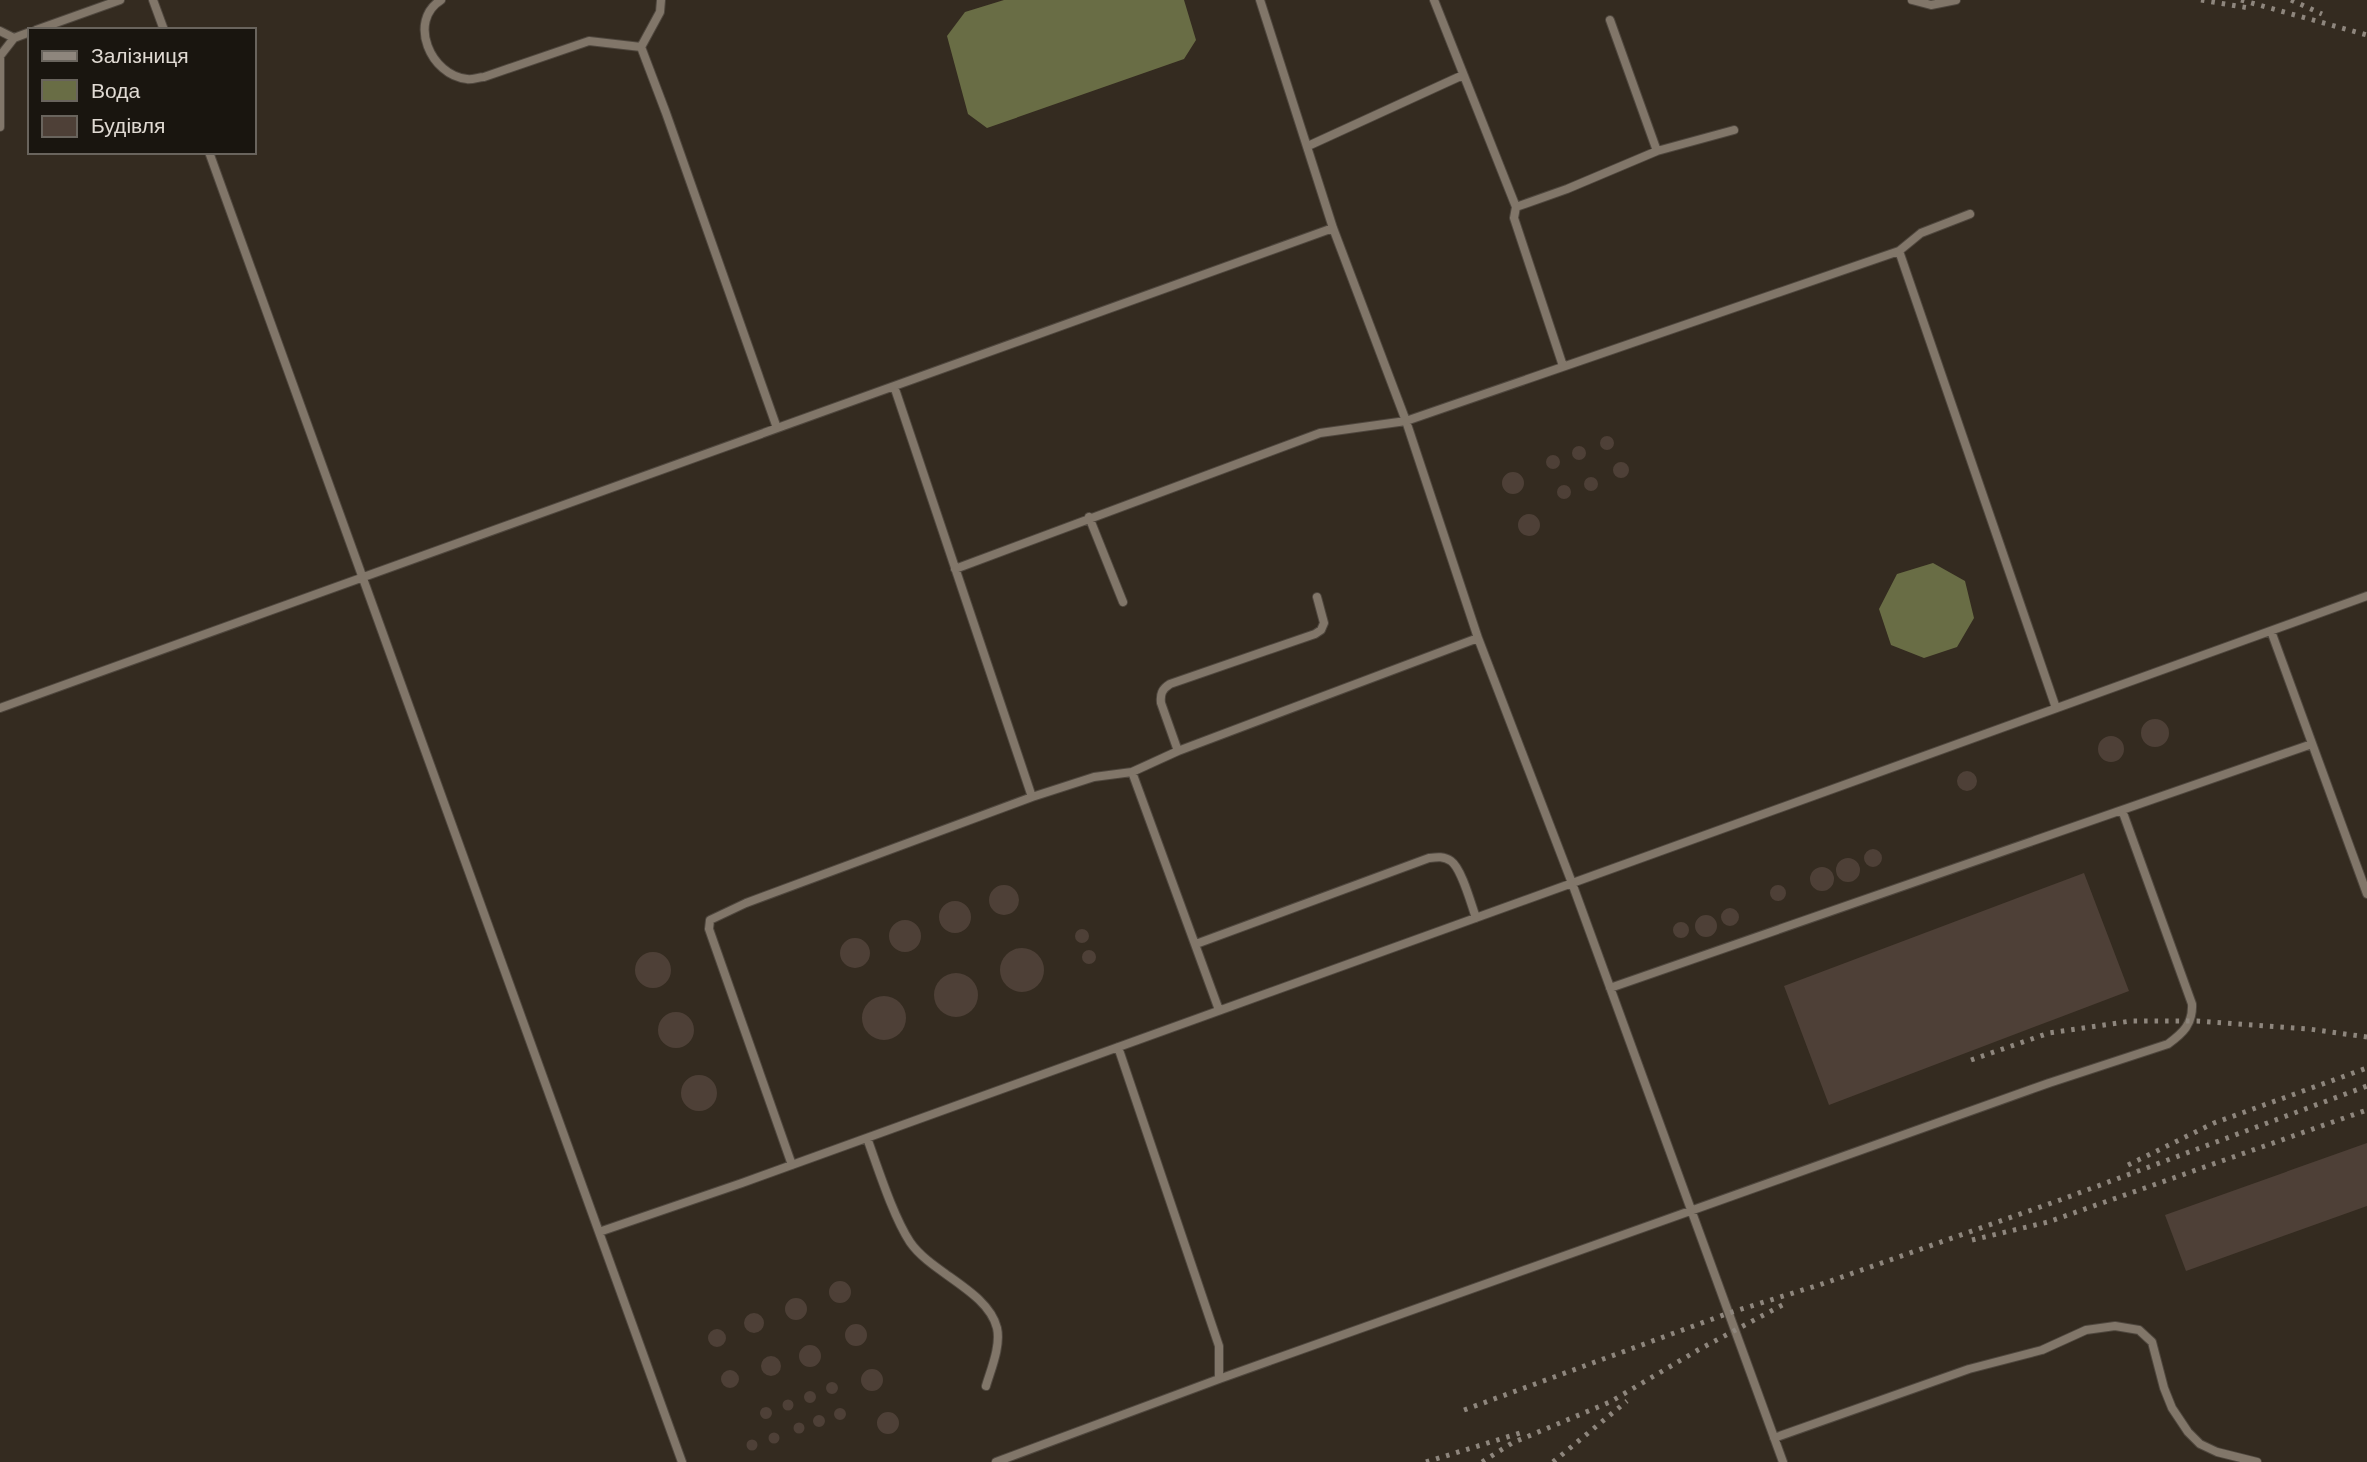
<svg xmlns="http://www.w3.org/2000/svg" width="2367" height="1462" viewBox="0 0 2367 1462" font-family="'DM Sans',sans-serif">
<style>
.water{fill:#696d45}
.building{fill:#4e4037}
.lines{fill:none;stroke-linecap:round;stroke-linejoin:round}
.service-casing{stroke:#4f473e;stroke-width:10}
.service{stroke:#817669;stroke-width:8}
.rail{stroke:#8e867d;stroke-width:5;stroke-dasharray:3.5 7;stroke-linecap:butt}
</style>
<rect width="100%" height="100%" fill="#342b20"/>
<path class="water" d="M1004,0H1184L1196,40L1184,59L987,128L968,114L947,36L965,12Z
M1933,563L1965,581L1974,618L1957,647L1924,658L1891,645L1879,609L1897,574Z"/>
<path class="building" d="M1600 443a7 7 0 1 1 14 0a7 7 0 1 1-14 0Z
M1572 453a7 7 0 1 1 14 0a7 7 0 1 1-14 0Z
M1546 462a7 7 0 1 1 14 0a7 7 0 1 1-14 0Z
M1613 470a8 8 0 1 1 16 0a8 8 0 1 1-16 0Z
M1502 483a11 11 0 1 1 22 0a11 11 0 1 1-22 0Z
M1584 484a7 7 0 1 1 14 0a7 7 0 1 1-14 0Z
M1557 492a7 7 0 1 1 14 0a7 7 0 1 1-14 0Z
M1518 525a11 11 0 1 1 22 0a11 11 0 1 1-22 0Z
M2141 733a14 14 0 1 1 28 0a14 14 0 1 1-28 0Z
M2098 749a13 13 0 1 1 26 0a13 13 0 1 1-26 0Z
M1957 781a10 10 0 1 1 20 0a10 10 0 1 1-20 0Z
M1864 858a9 9 0 1 1 18 0a9 9 0 1 1-18 0Z
M1836 870a12 12 0 1 1 24 0a12 12 0 1 1-24 0Z
M1810 879a12 12 0 1 1 24 0a12 12 0 1 1-24 0Z
M2084,873L2129,991L1829,1105L1784,986Z
M1770 893a8 8 0 1 1 16 0a8 8 0 1 1-16 0Z
M989 900a15 15 0 1 1 30 0a15 15 0 1 1-30 0Z
M939 917a16 16 0 1 1 32 0a16 16 0 1 1-32 0Z
M1721 917a9 9 0 1 1 18 0a9 9 0 1 1-18 0Z
M1695 926a11 11 0 1 1 22 0a11 11 0 1 1-22 0Z
M889 936a16 16 0 1 1 32 0a16 16 0 1 1-32 0Z
M1673 930a8 8 0 1 1 16 0a8 8 0 1 1-16 0Z
M1075 936a7 7 0 1 1 14 0a7 7 0 1 1-14 0Z
M840 953a15 15 0 1 1 30 0a15 15 0 1 1-30 0Z
M1000 970a22 22 0 1 1 44 0a22 22 0 1 1-44 0Z
M1082 957a7 7 0 1 1 14 0a7 7 0 1 1-14 0Z
M635 970a18 18 0 1 1 36 0a18 18 0 1 1-36 0Z
M934 995a22 22 0 1 1 44 0a22 22 0 1 1-44 0Z
M862 1018a22 22 0 1 1 44 0a22 22 0 1 1-44 0Z
M658 1030a18 18 0 1 1 36 0a18 18 0 1 1-36 0Z
M681 1093a18 18 0 1 1 36 0a18 18 0 1 1-36 0Z
M2367,1143V1206L2186,1271L2165,1215Z
M829 1292a11 11 0 1 1 22 0a11 11 0 1 1-22 0Z
M785 1309a11 11 0 1 1 22 0a11 11 0 1 1-22 0Z
M744 1323a10 10 0 1 1 20 0a10 10 0 1 1-20 0Z
M845 1335a11 11 0 1 1 22 0a11 11 0 1 1-22 0Z
M708 1338a9 9 0 1 1 18 0a9 9 0 1 1-18 0Z
M799 1356a11 11 0 1 1 22 0a11 11 0 1 1-22 0Z
M761 1366a10 10 0 1 1 20 0a10 10 0 1 1-20 0Z
M861 1380a11 11 0 1 1 22 0a11 11 0 1 1-22 0Z
M721 1379a9 9 0 1 1 18 0a9 9 0 1 1-18 0Z
M826 1388a6 6 0 1 1 12 0a6 6 0 1 1-12 0Z
M804 1397a6 6 0 1 1 12 0a6 6 0 1 1-12 0Z
M782.5 1405a5.5 5.5 0 1 1 11 0a5.5 5.5 0 1 1-11 0Z
M760 1413a6 6 0 1 1 12 0a6 6 0 1 1-12 0Z
M834 1414a6 6 0 1 1 12 0a6 6 0 1 1-12 0Z
M877 1423a11 11 0 1 1 22 0a11 11 0 1 1-22 0Z
M813 1421a6 6 0 1 1 12 0a6 6 0 1 1-12 0Z
M793.5 1428a5.5 5.5 0 1 1 11 0a5.5 5.5 0 1 1-11 0Z
M768.5 1438a5.5 5.5 0 1 1 11 0a5.5 5.5 0 1 1-11 0Z
M746.5 1445a5.5 5.5 0 1 1 11 0a5.5 5.5 0 1 1-11 0Z"/>
<g class="lines">
<g class="service-casing">
<path id="service" d="M153,0L164,30
M441,0C407,21 431,76 467,79C472,80 479,77 484,77L589,41L641,47
M661,0L660,12L641,47L666,113L777,428
M1260,0L1333,228L1406,421L1478,638L1572,883L1783,1462
M1434,0L1516,207L1514,218L1563,366
M1912,0L1931,5L1956,0
M1610,20L1657,151
M36,30L120,0
M0,31L14,38
M0,127V56L14,38L30,32
M1308,146L1463,75
M209,152L682,1462
M1516,207L1567,189L1657,151L1734,130
M1899,251L1921,233L1970,214
M894,386L1032,797
M1089,517L1123,602
M955,569L1320,433L1406,421L1899,251L2056,708
M2271,631L2367,894
M0,708L1333,228
M1178,751L1161,703C1160,694 1162,689 1170,684L1315,634L1321,630L1324,623L1317,597
M1132,772L1219,1010
M1196,944L1429,858C1437,857 1444,856 1451,861C1462,869 1471,904 1476,918
M1610,988L2312,744
M867,1138C878,1168 893,1216 910,1242C931,1273 988,1291 997,1328C1001,1346 991,1369 986,1386
M792,1165L709,929L710,920L746,903L1032,797L1094,777L1132,772L1178,751L1478,638
M599,1232L742,1183L2367,596
M1219,1379L2049,1083L2168,1044C2183,1033 2193,1024 2192,1004L2122,810
M1774,1438L1969,1369L2042,1350L2086,1330L2115,1326L2139,1330L2152,1342L2164,1388L2172,1408L2188,1432L2200,1444L2217,1452L2257,1462
M996,1462L1219,1379V1346L1118,1047"/>
</g>
<use href="#service" class="service"/>
<path class="rail" d="M2201,0L2249,8
M2241,0L2367,35
M2291,0L2322,14
M1971,1060L2049,1033L2131,1021H2197L2309,1029L2367,1037
M2128,1165L2214,1123L2367,1068
M1972,1240L2048,1222L2367,1110
M1464,1410L1729,1313L1822,1284L2060,1200L2367,1086
M1426,1462L1520,1433
M1482,1462L1512,1443L1610,1402L1698,1350L1788,1302
M1553,1462L1627,1401"/>
</g>
<rect x="28" y="28" width="228" height="126" fill="#19150f" stroke="#69645d" stroke-width="2"/>
<rect x="42" y="51" width="35" height="10" fill="#8e867d" stroke="#69645d" stroke-width="2"/>
<text x="91" y="63" font-size="21" fill="#e0dad3">Залізниця</text>
<rect x="42" y="80" width="35" height="21" fill="#696d45" stroke="#69645d" stroke-width="2"/>
<text x="91" y="98" font-size="21" fill="#e0dad3">Вода</text>
<rect x="42" y="116" width="35" height="21" fill="#4e4037" stroke="#69645d" stroke-width="2"/>
<text x="91" y="133" font-size="21" fill="#e0dad3">Будівля</text>
</svg>
